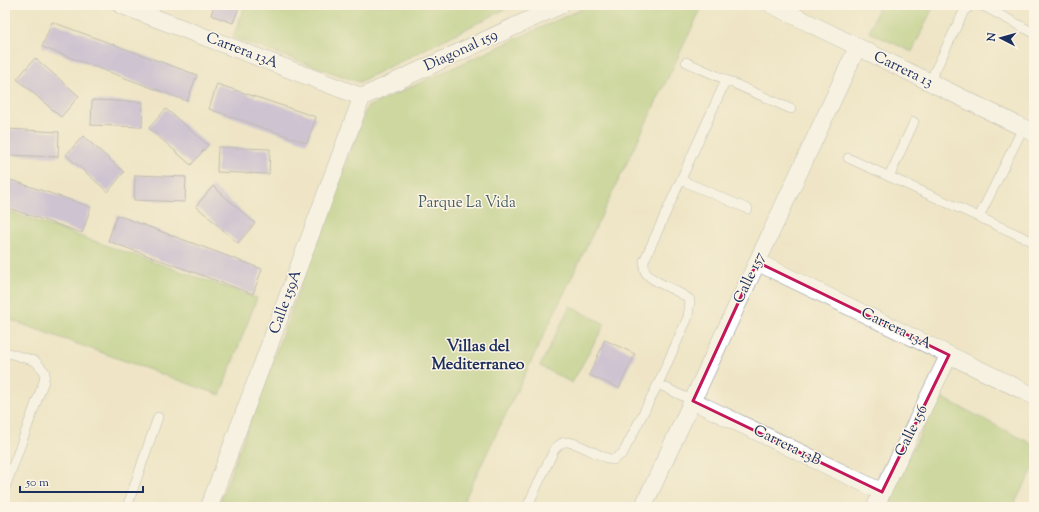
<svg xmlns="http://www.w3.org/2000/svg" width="1039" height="512" viewBox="0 0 1039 512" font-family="'Sorts Mill Goudy',serif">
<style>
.green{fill:#a4c66f;stroke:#607a66}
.building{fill:#a79add}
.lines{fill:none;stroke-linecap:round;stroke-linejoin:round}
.lane-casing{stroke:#858a92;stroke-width:10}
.street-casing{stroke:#858a92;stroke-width:18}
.lane{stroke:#fff;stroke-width:9}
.street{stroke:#fff;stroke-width:17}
.marked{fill:none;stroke:#c2185b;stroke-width:3;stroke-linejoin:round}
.labels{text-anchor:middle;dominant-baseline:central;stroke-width:3;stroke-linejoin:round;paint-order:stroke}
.street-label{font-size:15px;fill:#1b2f5e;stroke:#fcf5e5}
.park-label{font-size:15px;fill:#445c63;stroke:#fcf5e5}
.neighbourhood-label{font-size:16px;font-weight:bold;fill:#1b2f5e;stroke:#fcf5e5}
</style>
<rect width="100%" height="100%" fill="#fcf5e5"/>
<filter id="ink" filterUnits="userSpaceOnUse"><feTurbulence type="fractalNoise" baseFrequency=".025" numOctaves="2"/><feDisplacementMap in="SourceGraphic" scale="8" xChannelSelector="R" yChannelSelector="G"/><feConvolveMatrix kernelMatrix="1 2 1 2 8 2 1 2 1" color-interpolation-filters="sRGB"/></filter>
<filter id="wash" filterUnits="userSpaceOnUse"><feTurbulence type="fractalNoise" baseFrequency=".012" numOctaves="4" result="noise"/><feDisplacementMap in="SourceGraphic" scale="16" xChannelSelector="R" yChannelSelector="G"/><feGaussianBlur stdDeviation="0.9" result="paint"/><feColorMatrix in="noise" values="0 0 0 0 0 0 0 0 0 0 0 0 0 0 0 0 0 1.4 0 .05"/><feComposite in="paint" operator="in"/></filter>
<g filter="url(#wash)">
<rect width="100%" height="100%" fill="#efe5c6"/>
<path class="green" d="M245,5H514L359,82L233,38Z
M590,5H703L461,507H218L367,107Z
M879,5H934L912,52L869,32Z
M5,210L257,298L220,395L5,318Z
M570,306L605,324L572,383L540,366Z
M939,396L1034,445V468L1012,507H884Z"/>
<g id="blocks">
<path class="building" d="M214,5H240L233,23L211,15Z
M52,22L197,75L187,101L42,47Z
M35,58L79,96L61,117L17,79Z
M217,84L316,117L307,143L209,109Z
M92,100L143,102L142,127L91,125Z
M166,109L208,145L191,165L149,128Z
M7,129L59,132L58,157L6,155Z
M83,136L124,172L108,192L66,155Z
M218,147L270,149L269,174L217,172Z
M135,175L186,177L185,202L134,200Z
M5,178L91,207L82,233L5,207Z
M213,186L255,223L238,243L196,206Z
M117,215L262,269L253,294L108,241Z
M605,340L635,354L619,388L589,375Z"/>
</g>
</g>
<g filter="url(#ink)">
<use href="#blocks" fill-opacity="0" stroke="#858a92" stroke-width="1"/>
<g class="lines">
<g class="lane-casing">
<path id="lane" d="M976,5L983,6L1034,33
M686,62L791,109
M929,83L964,11L972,5
M848,158L1034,242
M889,177L914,122
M681,180L748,209
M979,217L1023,128
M5,352L35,361L45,372L44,381L5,488
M658,384L693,401
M127,507L158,417
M527,507L554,450C557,447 560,442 566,442C576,441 599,457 613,460L623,453L658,384L688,317L690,300C680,290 649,282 645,271C644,268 644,264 644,261L726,80"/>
</g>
<g class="street-casing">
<path id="street" d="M121,5L362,97
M772,5L1034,133
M362,97L561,5
M757,262L1034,396
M693,401L882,492
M209,507L362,97
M643,507L857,48
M875,507L949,355"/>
</g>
<use href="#lane" class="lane"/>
<use href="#street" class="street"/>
</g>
</g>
<path d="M0 0H1039V512H0ZM757,262L949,355L882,492L693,401Z" fill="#efe5c6" fill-opacity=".55" fill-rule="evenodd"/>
<path class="marked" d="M757,262L949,355L882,492L693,401Z"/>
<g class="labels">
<g class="street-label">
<text transform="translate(242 51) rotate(21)">Carrera 13A</text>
<text transform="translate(461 51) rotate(-25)">Diagonal 159</text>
<text transform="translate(903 70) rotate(26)">Carrera 13</text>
<text transform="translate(750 278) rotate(-65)">Calle 157</text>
<text transform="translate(286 302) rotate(-70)">Calle 159A</text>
<text transform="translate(896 329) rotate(26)">Carrera 13A</text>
<text transform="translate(912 431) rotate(-64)">Calle 156</text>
<text transform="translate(787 446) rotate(26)">Carrera 13B</text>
</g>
<g class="park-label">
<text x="467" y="203">Parque La Vida</text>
</g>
<g class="neighbourhood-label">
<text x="478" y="347">Villas del<tspan x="478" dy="18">Mediterraneo</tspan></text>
</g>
</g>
<rect width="1039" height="512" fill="none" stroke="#fcf5e5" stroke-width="20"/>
<g transform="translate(1001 38) rotate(276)" stroke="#fcf5e5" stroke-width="3" paint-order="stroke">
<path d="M0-3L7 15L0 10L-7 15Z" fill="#1b2f5e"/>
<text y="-6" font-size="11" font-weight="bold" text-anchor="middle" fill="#1b2f5e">N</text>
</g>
<path d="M20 486v6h123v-6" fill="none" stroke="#1b2f5e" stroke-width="2"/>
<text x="26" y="486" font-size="12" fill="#1b2f5e" stroke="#fcf5e5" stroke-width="3" paint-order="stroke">50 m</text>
</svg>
